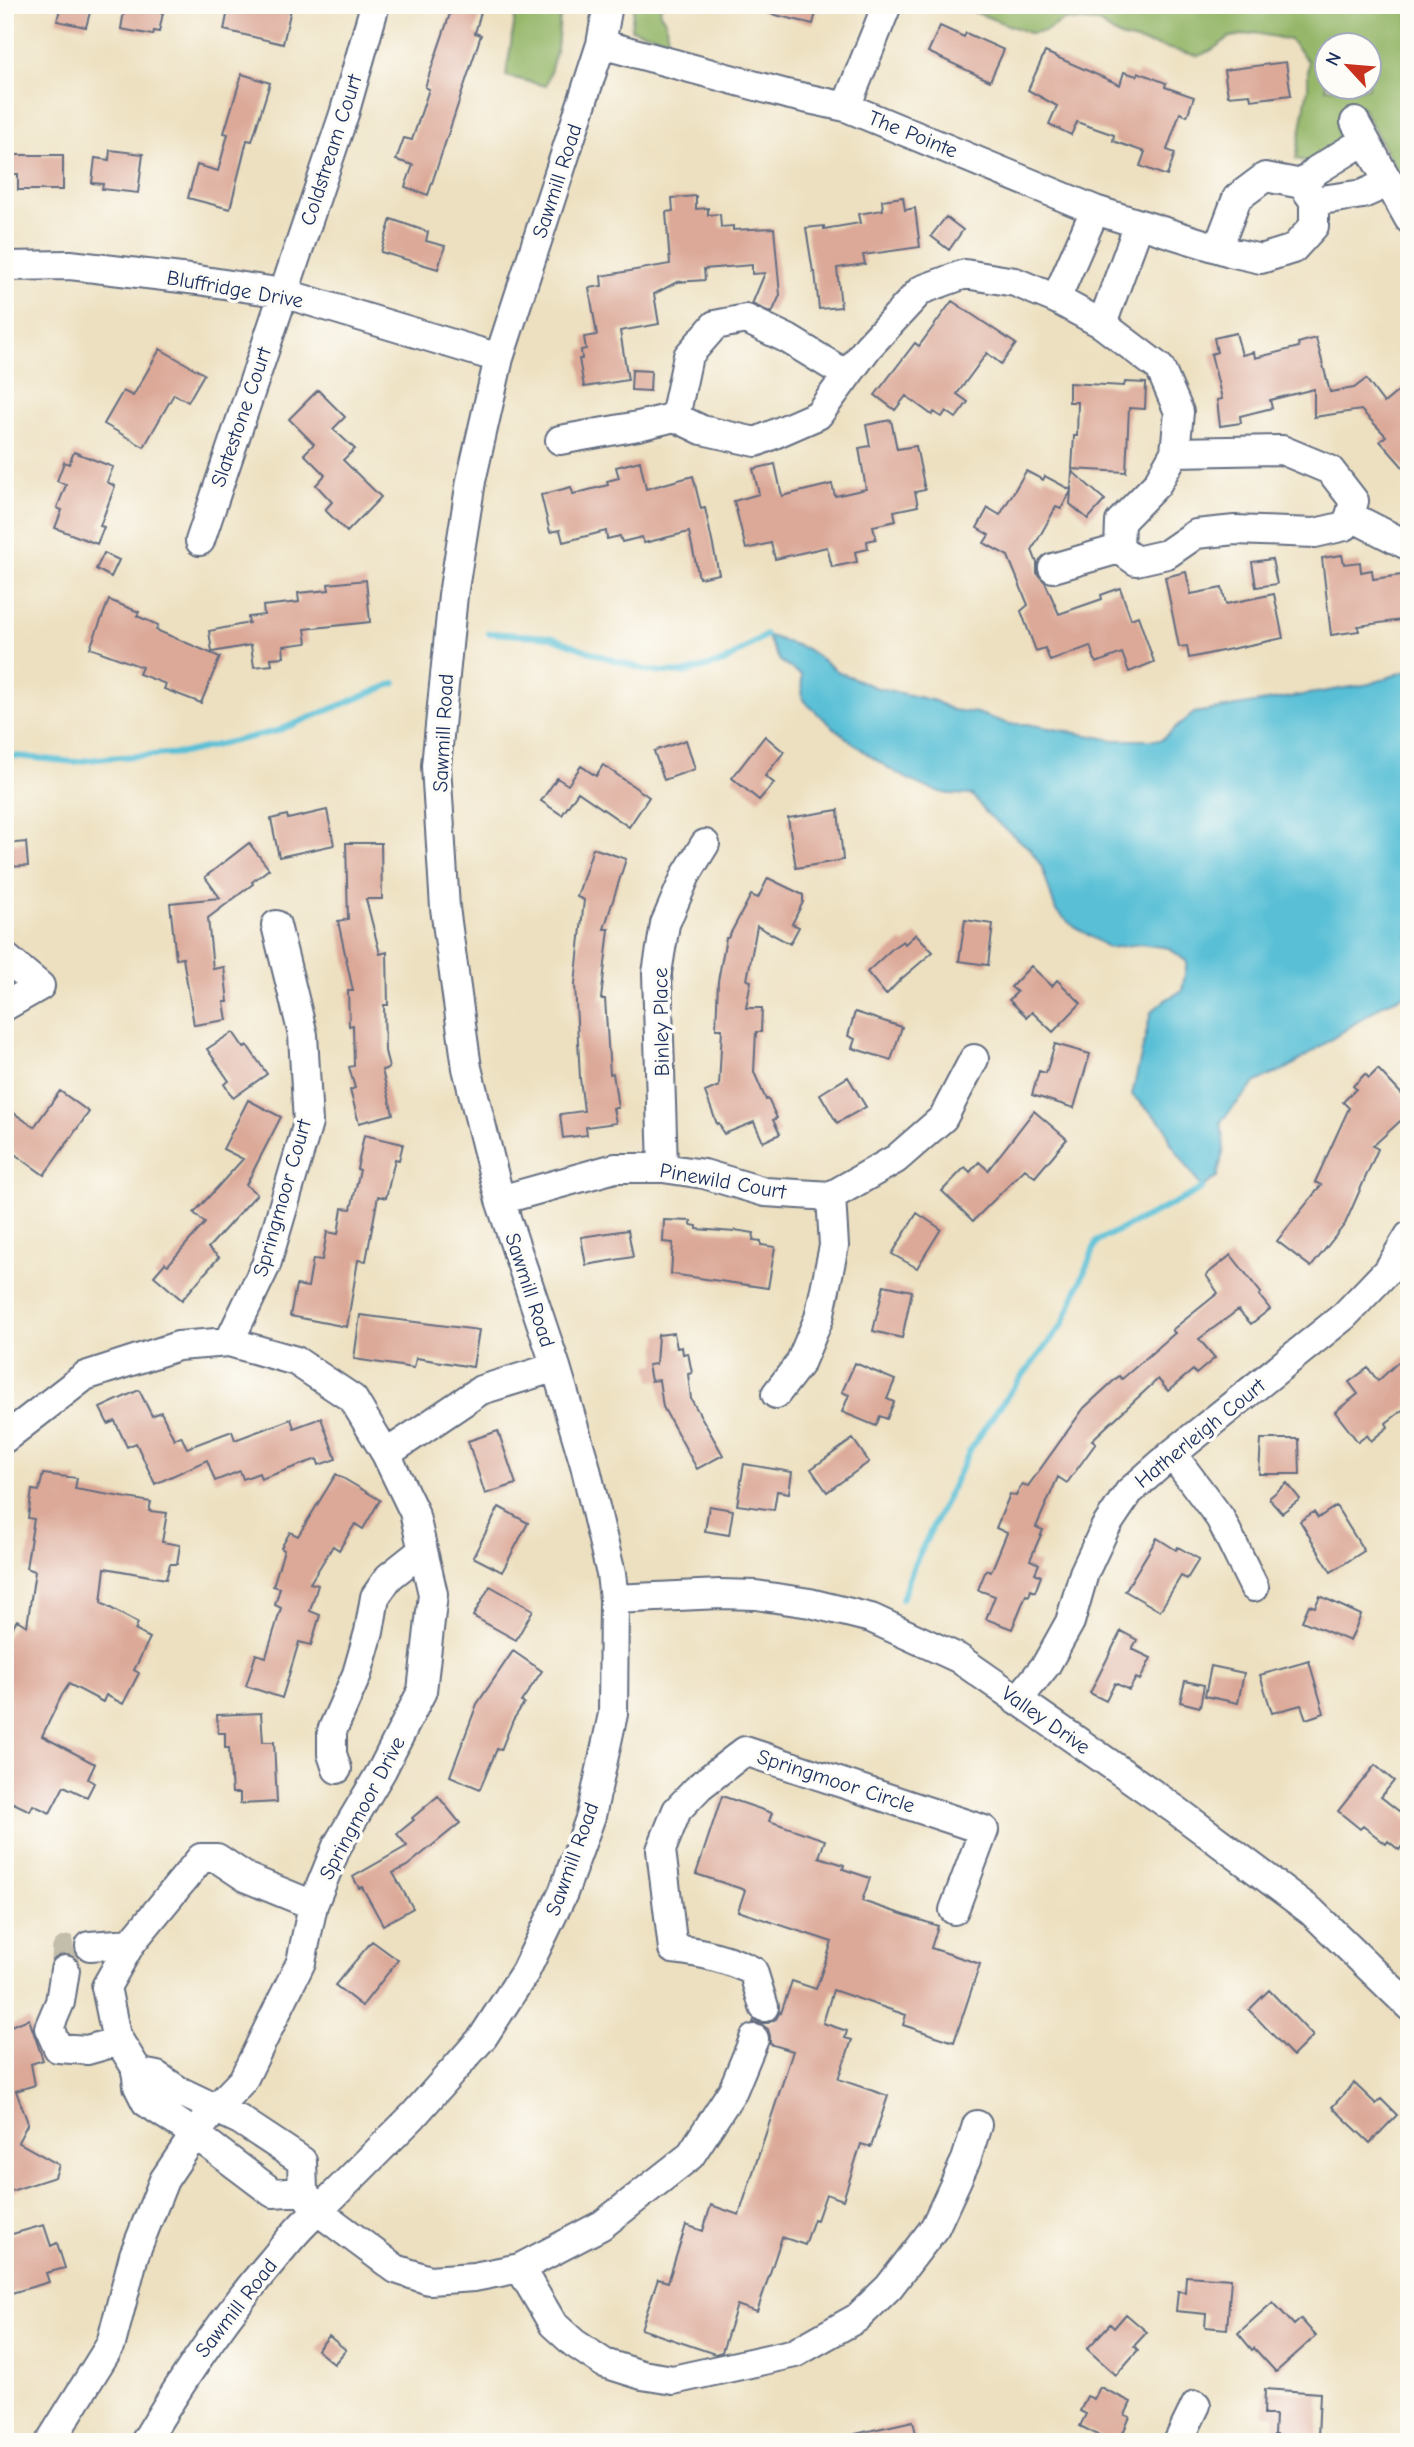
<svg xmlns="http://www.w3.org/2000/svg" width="1414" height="2447" viewBox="0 0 1414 2447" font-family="'Comic Neue',sans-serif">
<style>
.forest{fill:#96b76a;stroke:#587364;stroke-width:2;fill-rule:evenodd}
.water{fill:#58bfd6;stroke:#3a779a;stroke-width:2}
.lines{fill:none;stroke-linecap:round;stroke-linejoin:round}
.stream{stroke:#58bfd6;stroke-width:6}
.building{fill:#dca998}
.minor-tunnel{stroke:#c3bdac;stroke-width:28;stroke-dasharray:28 14;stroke-linecap:butt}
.minor-casing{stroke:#646d80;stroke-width:32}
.minor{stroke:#fff;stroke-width:28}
.labels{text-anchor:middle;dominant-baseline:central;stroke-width:7;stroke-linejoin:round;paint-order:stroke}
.street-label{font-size:21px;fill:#1b2f5e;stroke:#fdfcf7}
</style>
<rect width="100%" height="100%" fill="#fdfcf7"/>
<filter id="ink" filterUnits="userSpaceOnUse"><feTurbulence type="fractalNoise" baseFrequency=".0143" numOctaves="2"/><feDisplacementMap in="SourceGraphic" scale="14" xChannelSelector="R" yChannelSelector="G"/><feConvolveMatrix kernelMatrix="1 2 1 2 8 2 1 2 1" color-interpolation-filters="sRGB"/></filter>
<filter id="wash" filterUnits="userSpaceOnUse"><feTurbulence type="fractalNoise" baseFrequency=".00686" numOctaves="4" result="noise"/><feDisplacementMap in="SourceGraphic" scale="28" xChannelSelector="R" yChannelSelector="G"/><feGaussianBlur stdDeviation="1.57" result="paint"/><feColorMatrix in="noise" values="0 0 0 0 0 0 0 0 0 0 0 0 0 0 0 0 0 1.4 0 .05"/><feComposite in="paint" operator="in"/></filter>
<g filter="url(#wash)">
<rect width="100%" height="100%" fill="#ede0c0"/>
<path class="forest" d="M517,5H561L557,48L546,86L506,76Z
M634,5H661L660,14L665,19L668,39L631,29Z
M956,5H1278L1285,7L1332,5L1361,10L1409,5V193L1362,107L1323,165L1296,159L1308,87V61L1290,40L1255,33L1230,37L1212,50L1199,56L1120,37L1097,22L1064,20L1045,31L1029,33ZM1326,46H1368V88H1326Z"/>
<path class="water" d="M766,635L807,649L839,672L874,687L935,701L952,710L977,713L1009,724H1027L1114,740H1161L1194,713L1370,684L1409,670V993L1384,1004L1288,1068L1256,1082L1221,1121L1224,1149L1217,1177L1202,1188L1171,1143L1165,1126L1132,1095L1151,1012L1165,1000L1182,991L1187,962L1169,948L1140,944L1109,948L1072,925L1056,911L1042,867L1030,849L986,813L972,795C963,794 953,795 944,793C894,781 840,734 803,700L801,675L780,661Z"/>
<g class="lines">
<path class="stream" d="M489,633L551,637L601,656L649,671L683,673L724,662L766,635
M5,755L74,762L106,758L183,753L277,731L395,683
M902,1599L914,1565L971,1448L1010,1392L1063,1324L1097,1241L1187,1197L1202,1188"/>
</g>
<g id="blocks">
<path class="building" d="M61,5H92L86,27L57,21Z
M125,5L158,10V12L163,13L159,32L154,31L153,35L121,29Z
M229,5H274L291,9L283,44L224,30Z
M453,5H483L475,33L481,35L428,195L405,187L413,165L396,160L404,138L412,140L429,89L425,87Z
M764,5H818L813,24L763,12Z
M940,26L964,37L966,33L1004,50L990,81L928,52Z
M1045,52L1120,85L1124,72L1137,76L1138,72L1166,83L1165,87L1194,97L1187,116L1180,113L1167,150L1175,153L1167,176L1140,166L1145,152L1113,141L1114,135L1077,122L1071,135L1049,124L1057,106L1028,90Z
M1286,62L1291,95L1251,100L1250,94L1228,96L1224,70Z
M242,74L270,83L252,141L247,140L230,209L188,198L197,165L218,171L228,134L224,133Z
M110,150L143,154L138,193L102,189L103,184L92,183L95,158L109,160Z
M5,155H63V190H18V174H5Z
M696,196V209L708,208V215L720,214L721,227L733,226V230L774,228L780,295L772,313L752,304L765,273L752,274V265L704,269L705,280L677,282L654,294L659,324L620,331L628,380L584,387L579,359H582L581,350L586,349L584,337L597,335L589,288L602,286L601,276L670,264L666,212L673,211L672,198Z
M903,197L905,210L915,208L920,247L863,255L865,264L837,268L841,307L819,309L815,272H813L806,228L824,226V229L860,223L858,214L883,210L882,200Z
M946,217L963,230L949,250L931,236Z
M391,219L428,232L426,241L445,246L438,269L381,252Z
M952,301L1016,344L1001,364L987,353L957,394L968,402L956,418L946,411L942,417L934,412L932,415L906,396L895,410L875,395L915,343L919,346Z
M1236,333L1242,355L1254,352L1255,358L1299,347L1298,343L1316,338L1330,392L1354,388L1366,379L1384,403L1409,382V474L1380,441L1386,436L1361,410L1314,417V389L1270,400L1272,408L1240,416L1241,423L1220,426L1217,400L1222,399L1211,354L1217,352L1214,338Z
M160,349L204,374L188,402L174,394L144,447L104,424L123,391L133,396Z
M632,370L651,371L650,391L631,390Z
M1125,382L1146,383L1145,409L1129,408L1126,472L1072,469L1074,436H1077L1078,402H1069V383L1124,386Z
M318,390L345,417L333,429L355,449L343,460L381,497L347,532L325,510L332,502L316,485L325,475L304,454L314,444L289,419Z
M891,420L897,449L916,446L925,490L915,492L918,506L894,511L896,521L873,526L876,539L867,541L868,549L855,552L857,562L832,567L827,547L775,559L771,543L746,549L734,501L759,494L753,469L775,464L782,496L832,484L835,496L866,489L859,448L870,446L866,425Z
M74,452L113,467L107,482L115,486L100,526L104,527L97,544L55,528L62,510L57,508L66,485L57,481L64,462L69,464Z
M640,461L646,489L693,476L701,509L705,508L719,574L699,578L689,532L644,543L642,537L622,542L620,536L607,539L606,531L563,542L560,530L550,532L541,495L571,487L573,494L608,485L607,481L619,478L616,467Z
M1026,471L1043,480L1045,476L1071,490L1072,471L1105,500L1088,519L1070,504L1071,491L1061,509L1056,507L1032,550L1037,563V573L1045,582L1059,614L1102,599L1101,595L1120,588L1131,619L1138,616L1154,662L1129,672L1122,653L1096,663L1090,646L1050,661L1045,648L1036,651L1021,611L1028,605L1008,556L984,543L989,535L977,528L988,508L1000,515Z
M104,553L119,560L111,577L96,569Z
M1342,555L1344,564L1360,562L1361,572L1372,570L1373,579L1409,574V619L1358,626L1359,631L1331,635L1322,558Z
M1272,559L1277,584L1256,587L1252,562Z
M1186,572L1191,594L1222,588L1226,604L1274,594L1283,638L1189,658L1187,646L1179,647L1165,577Z
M366,580L370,622L305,629L307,643L283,646L284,657L271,658L272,665L254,667L251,645L212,652L209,631L249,623L248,617L264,615L263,606L299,602L298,593L329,590L328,584Z
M109,600L139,612L137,616L158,625L156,630L220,657L201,703L164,689L166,684L139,674L142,667L90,648Z
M765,736L784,752L765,776L774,783L759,800L732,778Z
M686,740L695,769L664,780L654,751Z
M603,765L649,797L629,827L578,792L562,815L541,801L557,778L568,785L581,766L596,776Z
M327,810L334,845L279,857L271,819L287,815L288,819Z
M838,810L843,860L796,868L788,818Z
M26,842L28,866L5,867V844Z
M249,843L269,869L252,882L253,884L208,918L213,969L224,967L228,1002H224L227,1020L194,1025L183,958L176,959L170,903L220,898L205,877Z
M346,843H381L382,899H366L380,954L387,952L388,1005H384L385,1051L389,1068L382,1070L393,1114L359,1123L350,1090L355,1088L349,1067L354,1066L353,1025L349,1026L348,991H353L338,921L348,919Z
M593,848L626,859L604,929H609L601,999H605L610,1074L613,1073L618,1108H613L616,1123L586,1127L587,1135L563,1138L560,1114L584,1111L580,1078L575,984L584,900L577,897Z
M768,878L803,895V902L792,924L799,927L790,944L757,926L747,980L751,981L746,1008H762L761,1032H756L754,1072L766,1100L768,1099L777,1118L773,1120L780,1134L763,1142L754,1122L724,1134L719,1123L717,1124L705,1092L719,1086L722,1029H716L718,981L726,938H728L751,895L758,898Z
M965,920L993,924L988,965L959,961Z
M916,934L933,952L900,980L886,995L867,972L894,947L903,941L905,944Z
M1031,966L1052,986L1057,980L1081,1003L1053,1032L1032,1012L1027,1017L1009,1000L1017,992L1011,987Z
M855,1012L902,1027L891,1060L852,1048L855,1039L848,1036Z
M233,1032L244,1048L247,1045L267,1074L233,1098L224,1084L229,1081L207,1049Z
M1055,1044L1090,1054L1074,1108L1032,1095L1039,1071L1046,1073Z
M1378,1069L1409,1102V1113L1373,1146L1378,1149L1345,1224L1311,1267L1277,1241L1321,1185L1315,1182L1349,1108L1343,1102L1356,1089L1353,1086L1365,1074L1369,1078Z
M848,1077L866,1107L837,1123L820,1094Z
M60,1091L89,1112L44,1175L5,1147V1107L34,1127Z
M248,1100L281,1117L246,1185L257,1194L208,1248L219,1257L182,1300L154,1276L165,1263L168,1265L205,1223L194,1213L243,1159L223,1149Z
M1034,1111L1067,1139L1035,1177L1025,1169L973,1221L942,1191L965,1167L970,1172L979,1162L988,1170Z
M364,1135L403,1144L399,1160L395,1159L386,1198L378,1196L366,1261L358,1260L347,1327L290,1316L296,1285L308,1287L313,1259L322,1260L327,1232L338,1234L342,1208L351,1209L360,1170L357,1169Z
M917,1213L941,1229L917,1268L892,1254Z
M664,1220L691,1221V1225L697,1226V1229L734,1232L735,1230L754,1233L753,1240L761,1241V1245L775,1247L768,1288L671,1274L673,1243L663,1242Z
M628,1230L633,1257L586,1265L581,1237Z
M1231,1255L1261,1293L1259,1295L1270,1309L1251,1324L1238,1310L1199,1339L1215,1358L1196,1374L1193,1370L1168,1391L1158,1379L1092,1440L1096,1443L1067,1483L1058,1477L1036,1527L1043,1530L1030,1560L1039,1564L1035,1573L1041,1576L1035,1592L1031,1590L1029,1596L1026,1595L1012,1629L986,1619L995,1596L978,1590L986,1570L991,1572L1007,1533L996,1528L1010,1494L1016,1496L1022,1484L1028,1486L1084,1408L1119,1376L1122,1379L1175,1333L1172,1330L1218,1293L1206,1275Z
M884,1285L912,1291L902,1338L873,1331Z
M360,1315L479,1330L473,1367L416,1358L414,1368L354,1359Z
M674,1333L677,1348L682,1347L683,1354L688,1353L692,1373L688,1374L691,1399L723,1455L697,1469L663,1407L659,1380L651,1381L648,1365L656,1364L658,1335Z
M1409,1352V1405L1386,1423L1388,1427L1371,1441L1367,1435L1358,1442L1335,1412L1358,1394L1349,1382L1368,1368L1378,1381Z
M855,1363L895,1380L887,1399L894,1402L887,1419L880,1416L876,1426L842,1412L849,1395L842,1392Z
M139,1390L152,1416L161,1412L174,1439L181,1436L187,1448L232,1431L235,1440L291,1419L294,1428L321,1418L336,1459L319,1465L317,1459L261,1479L259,1473L243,1479L240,1471L215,1481L207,1460L155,1484L136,1443L127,1447L115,1421L108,1424L100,1408Z
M498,1431L516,1484L485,1494L468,1441Z
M853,1439L869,1462L827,1492L811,1469Z
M1261,1439H1299L1300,1474H1259Z
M744,1464L792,1472L789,1493L777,1491L774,1510L737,1505Z
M43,1474L77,1478L75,1489L151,1502L149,1511L167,1513L162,1542L180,1545L177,1564H170L166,1579L105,1568L101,1603L138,1623L135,1630L150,1638L134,1670L139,1673L123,1704L106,1695L103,1702L69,1684L62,1695L42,1736L95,1764L88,1779L94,1783L87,1797L64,1786L50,1813L33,1805L30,1811L5,1799V1639L17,1620L27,1626L35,1571L26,1568L34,1519L28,1518L32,1490L39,1491Z
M336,1474L380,1500L363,1529L355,1524L339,1550L333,1546L310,1583L318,1585L310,1611L320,1615L311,1645L299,1642L282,1698L246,1686L256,1654L266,1657L281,1608L275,1605L280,1588L273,1586L284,1550L281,1548L290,1532L298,1536Z
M1287,1483L1300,1499L1282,1513L1269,1498Z
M709,1506L733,1510L729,1535L705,1531Z
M1336,1506L1364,1551L1331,1572L1300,1521L1314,1512L1318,1518Z
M499,1507L528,1523L502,1572L473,1557Z
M1157,1538L1176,1550L1178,1547L1199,1559L1187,1579L1181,1576L1160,1611L1125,1591Z
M490,1586L533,1610L516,1640L473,1616Z
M1320,1596L1361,1615L1350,1641L1302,1621L1309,1605L1315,1607Z
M1121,1631L1137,1640L1132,1649L1151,1658L1140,1680L1136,1678L1129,1690L1115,1683L1106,1701L1090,1693Z
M513,1651L542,1671L521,1702L524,1703L513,1720L501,1750L497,1749L480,1789L450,1776L477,1704Z
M1309,1661L1324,1713L1306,1719L1301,1705L1272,1713L1260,1675Z
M1211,1666L1244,1673L1238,1703L1205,1696Z
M1185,1681L1204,1685L1200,1707L1180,1702Z
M261,1713L263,1742H274L277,1802L240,1804V1793H232L229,1748H225V1733H218L217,1715Z
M1375,1765L1394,1781L1381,1797L1409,1819V1838L1399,1850L1388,1841L1386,1844L1363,1826L1360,1829L1338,1811Z
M438,1796L460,1823L407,1866L393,1873L413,1908L383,1925L362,1887L359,1888L353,1877L407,1846L397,1834L414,1820L412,1818Z
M722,1796L772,1813L769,1821L825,1840L819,1857L844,1865L843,1869L870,1878L862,1901L938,1926L931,1948L980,1964L954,2042L903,2025L906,2015L833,1990L823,2023L847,2031L845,2038L852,2040L838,2079L888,2096L871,2147L861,2144L843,2200L826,2194L817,2220L814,2219L805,2245L782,2237L757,2312L737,2305L722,2352L715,2354L641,2329L658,2279L668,2282L686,2225L703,2231L711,2205L739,2215L793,2051L770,2044V2036L768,2029L761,2024L753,2023L754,2020L761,2023H768L776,2019L780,2012L781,2013L792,1981L816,1989L832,1942L738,1911L745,1890L696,1874Z
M372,1941L398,1960L362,2006L335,1985Z
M1269,1990L1313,2036L1293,2056L1249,2010Z
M29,2019L43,2060L31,2064L35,2085L16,2091L28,2123L18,2142L59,2165L55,2177L5,2193V2028Z
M1354,2083L1376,2104L1381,2099L1397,2115L1370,2143L1332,2107Z
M44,2225L51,2246L57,2243L65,2268L46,2273L49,2282L5,2295V2236Z
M1186,2276L1231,2279L1227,2329L1205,2327L1206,2314L1176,2311L1178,2291L1185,2292Z
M1273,2302L1294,2325L1301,2319L1316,2336L1276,2372L1254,2348L1252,2350L1238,2333Z
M1126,2314L1147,2332L1134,2346L1138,2350L1116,2375L1087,2349L1110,2324L1114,2328Z
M329,2336L346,2350L334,2364L317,2350Z
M1100,2387L1131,2402L1125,2415L1130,2417L1119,2442H1112L1080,2426L1086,2414L1080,2411L1087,2396L1094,2399Z
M1265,2389L1320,2393L1318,2437H1315V2442H1276L1277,2435H1274L1275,2415H1264Z
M913,2421L918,2442H856L855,2434Z"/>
</g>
</g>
<g filter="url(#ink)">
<use href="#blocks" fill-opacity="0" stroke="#646d80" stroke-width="2"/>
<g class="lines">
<path class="minor-tunnel" d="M65,1970L66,1950L90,1946"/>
<g class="minor-casing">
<path id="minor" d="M601,44L786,94L846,107L1095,210L1230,252L1261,259L1293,249L1314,226V201L1302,184L1265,177L1237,198L1218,248
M846,107L887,5
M1355,122L1409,219
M1302,184L1317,170L1364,141
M1314,201L1363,194L1390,182
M5,266L70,265L198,280L283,293L499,358
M1056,299L1095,210
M1102,324L1139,224
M675,417L688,356L715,325L746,319L788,339L847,375
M560,440L638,426L675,417L702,430L756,442L818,415L868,347L921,290L965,274L1015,282L1056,299L1102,324L1160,368L1179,412L1175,452L1157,484L1120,522L1119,549L1136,561L1167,554L1196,534L1235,530L1315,533L1345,526L1350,516L1354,501L1330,470L1282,450L1175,452
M1350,516L1405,544
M200,541L344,114L375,5
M1053,568L1119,549
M5,957L40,986L5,1006
M663,1168L657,973L665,924L686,875L705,844
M500,1200L615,1168H663L704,1174L765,1192L831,1196L896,1159L943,1118L974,1059
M229,1342L266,1265L308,1123L303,1035L276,925
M776,1394L800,1363L819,1318L834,1246L831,1196
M5,1438L85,1376L178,1346L229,1342L296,1361L353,1399L386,1454L414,1512L433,1594L422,1691L382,1770L337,1846L313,1905L301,1962L243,2080L216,2108L195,2134L164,2180L134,2255L111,2344L50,2442
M386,1454L481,1390L556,1367
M1172,1454L1220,1518L1254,1587
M614,1599L720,1594L756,1595L810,1603L871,1618L958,1658L1176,1810L1311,1911L1409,2006
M1017,1701L1046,1665L1070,1622L1084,1573L1105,1528L1129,1492L1172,1454L1344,1316L1389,1269L1409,1236
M337,1769L332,1754V1731L357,1674L369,1632L375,1597L389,1577L423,1550
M90,1946L131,1943
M65,1970L60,2002L49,2028L58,2048L87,2050L119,2041
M764,2007L753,1971C727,1958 702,1952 673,1949L661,1850L677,1810L700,1786L745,1751L984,1830L954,1910
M136,2072L157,2076L179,2091L240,2120L302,2161L303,2191L318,2211L396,2269L429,2280L474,2277L520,2268L602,2225L690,2156L733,2090L754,2039
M303,2191L273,2193L195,2134L146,2102L138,2086L136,2068L116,2036L106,1987L131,1943L201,1858H217L247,1878L313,1905
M520,2268L553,2324L574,2343L604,2363L642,2375L673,2380L795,2353L857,2318L889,2287L935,2227L966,2160L977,2125
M145,2442C183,2378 223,2318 271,2262C286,2244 300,2225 318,2211L413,2116L483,2037L525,1972L563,1893L591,1816L613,1714L614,1599L611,1574L585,1465L556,1367L500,1200L467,1068L445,908L436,766L453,595L471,481L499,358L590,78L601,44L608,5
M1178,2442L1196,2405"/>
</g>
<use href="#minor" class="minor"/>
</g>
</g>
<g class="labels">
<g class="street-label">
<text transform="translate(913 134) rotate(22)">The Pointe</text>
<text transform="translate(331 150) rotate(-72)">Coldstream Court</text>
<text transform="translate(557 181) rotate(-72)">Sawmill Road</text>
<text transform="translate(235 289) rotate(10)">Bluffridge Drive</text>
<text transform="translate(241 417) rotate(-71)">Slatestone Court</text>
<text transform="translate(443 733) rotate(-87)">Sawmill Road</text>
<text transform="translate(661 1022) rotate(-91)">Binley Place</text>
<text transform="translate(723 1181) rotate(10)">Pinewild Court</text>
<text transform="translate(282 1198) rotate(-74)">Springmoor Court</text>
<text transform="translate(530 1290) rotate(72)">Sawmill Road</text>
<text transform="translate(1200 1433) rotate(-39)">Hatherleigh Court</text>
<text transform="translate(1046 1720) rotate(35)">Valley Drive</text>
<text transform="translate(836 1781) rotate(18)">Springmoor Circle</text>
<text transform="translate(362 1808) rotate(-62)">Springmoor Drive</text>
<text transform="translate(572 1859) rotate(-70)">Sawmill Road</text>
<text transform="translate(236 2308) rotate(-52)">Sawmill Road</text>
</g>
</g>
<rect width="1414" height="2447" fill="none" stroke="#fdfcf7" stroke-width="28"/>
<g transform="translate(1348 66) rotate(296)"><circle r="33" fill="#fdfcf7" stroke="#a3aaba" stroke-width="2"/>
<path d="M0-5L12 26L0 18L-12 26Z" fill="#c8321e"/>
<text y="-10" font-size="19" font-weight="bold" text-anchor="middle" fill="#1b2f5e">N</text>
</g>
</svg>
